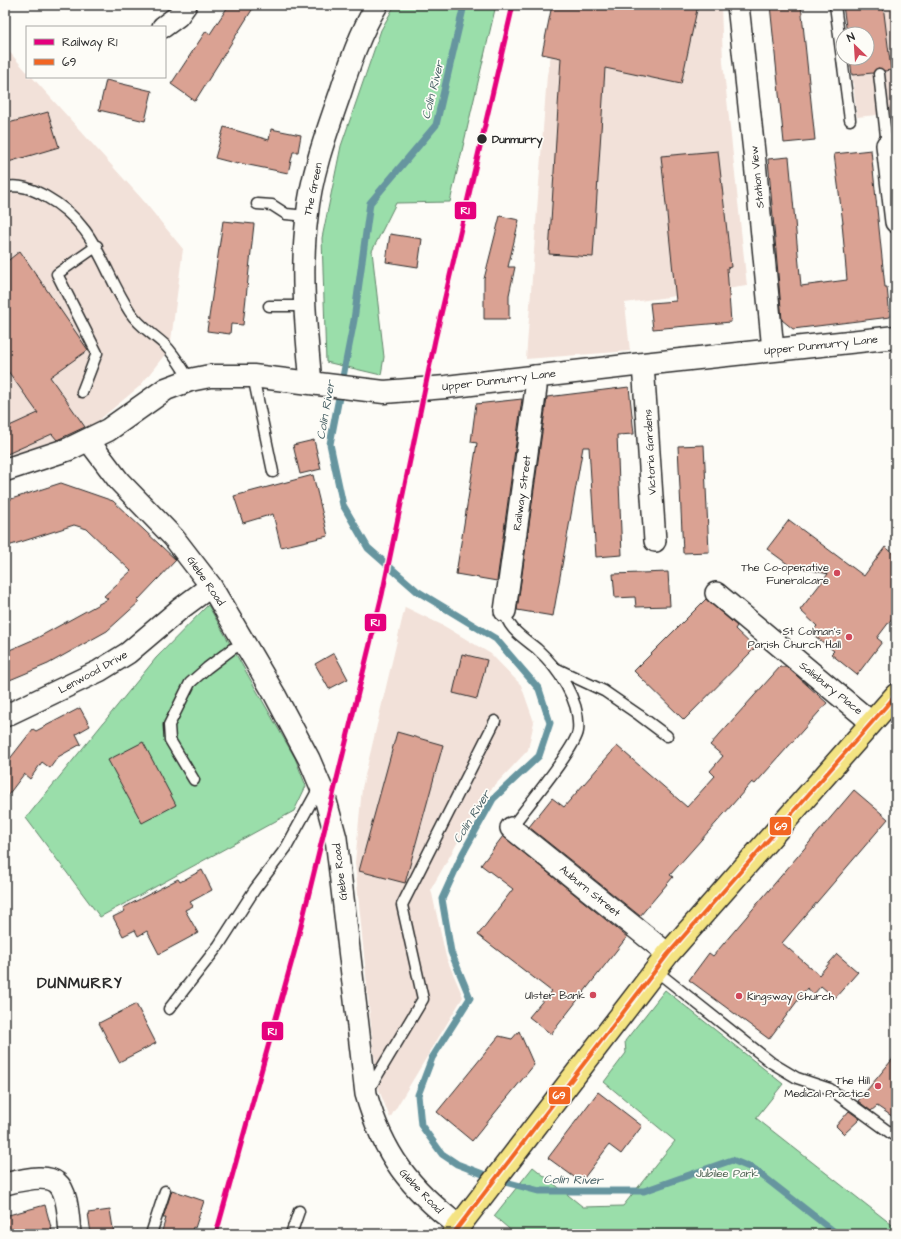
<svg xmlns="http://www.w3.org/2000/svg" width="901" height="1239" viewBox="0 0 901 1239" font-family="'Architects Daughter',sans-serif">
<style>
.built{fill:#f2e1d9}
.green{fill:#9adeaa;stroke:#62846a}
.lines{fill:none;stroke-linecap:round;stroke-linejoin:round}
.stream{stroke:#66959f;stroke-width:7}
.building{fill:#daa293;stroke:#2b2b2b}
.lane-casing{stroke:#2b2b2b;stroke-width:13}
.street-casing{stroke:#2b2b2b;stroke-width:24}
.secondary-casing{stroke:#2b2b2b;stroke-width:25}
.primary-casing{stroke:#2b2b2b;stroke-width:25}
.lane{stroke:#fdfcf7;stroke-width:10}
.street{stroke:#fdfcf7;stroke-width:21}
.secondary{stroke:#fdfcf7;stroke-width:22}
.primary{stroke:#f4e382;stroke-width:22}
.bus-1-casing{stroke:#fdfcf7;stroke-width:7}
.bus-1{stroke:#f26522;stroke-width:4}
.rail-1-casing{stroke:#fdfcf7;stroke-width:8}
.rail-1{stroke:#e5007d;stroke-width:5}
.stop-dot{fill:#2b2b2b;stroke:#fdfcf7;stroke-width:1.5}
.poi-dot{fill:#d1495b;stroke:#fdfcf7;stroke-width:1.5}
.labels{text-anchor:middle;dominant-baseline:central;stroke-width:3.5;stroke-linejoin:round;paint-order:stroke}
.stop-label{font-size:11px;font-weight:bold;fill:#2b2b2b;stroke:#fdfcf7;text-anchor:start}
.street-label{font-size:11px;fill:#2b2b2b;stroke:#fdfcf7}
.poi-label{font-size:11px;fill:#2b2b2b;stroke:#fdfcf7;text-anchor:end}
.park-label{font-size:11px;fill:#4c6151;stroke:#fdfcf7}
.water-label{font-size:12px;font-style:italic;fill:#486065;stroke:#fdfcf7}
.district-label{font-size:15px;font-weight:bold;letter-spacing:1px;fill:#2b2b2b;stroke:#fdfcf7}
.line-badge{stroke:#fdfcf7;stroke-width:1.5}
.badge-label{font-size:11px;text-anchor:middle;font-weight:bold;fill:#fff}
</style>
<rect width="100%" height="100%" fill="#fdfcf7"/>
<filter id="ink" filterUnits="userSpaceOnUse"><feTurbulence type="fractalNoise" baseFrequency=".025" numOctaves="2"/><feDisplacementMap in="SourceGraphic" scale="8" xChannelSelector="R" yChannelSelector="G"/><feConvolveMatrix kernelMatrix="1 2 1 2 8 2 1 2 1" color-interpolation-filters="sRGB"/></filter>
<g filter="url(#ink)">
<path class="built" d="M561,5H721L723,62L747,286L625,303L630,351L526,359L547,75Z
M843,5H892L896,44V113L857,117L850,58H867V34H847Z
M5,47L27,72V77H32L142,199L183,249L170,348L140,386L87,430L5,457Z
M405,607L444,626L491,654L521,685L534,722L528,750L483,798L431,889L446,957L463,997L390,1118L379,1090L373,1047L355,863L362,788Z"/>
<path class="green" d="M395,5H496L450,202L396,203L372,251L384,357L381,375L326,362L322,238L341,146L381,30Z
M208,605L295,758L306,786L294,811L100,917L26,818L156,658Z
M665,990L783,1084L756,1118L896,1228V1234H515L494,1216L533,1167L583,1207L623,1206L675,1141L604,1082L626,1053L625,1041Z"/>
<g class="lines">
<path class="stream" d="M464,5L436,125L370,203L354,320L330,444L343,505L368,548L417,591L496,639L539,689L550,723L539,756L493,799L463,853L442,899L451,952L470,998L432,1058L418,1095L421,1125L442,1154L457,1164L498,1180L539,1191H644L732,1160L754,1169L837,1234"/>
</g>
<path class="building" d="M229,5H255L195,101L171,84L206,31L210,34Z
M552,5H698L681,84L605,68L593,257L549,254L561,58L542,54Z
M770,5H801L815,140L784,143Z
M843,5H883L891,70L885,71L878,68L873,73L852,75L850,58H867V34H847Z
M106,80L152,91L145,121L99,110Z
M48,112L59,147L5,163V124Z
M224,127L269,140L271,129L301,135L298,152H293L288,173L239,163L238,164L215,158Z
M871,150L885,287H887L890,317L793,329L782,320L768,159L789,157L801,286L847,280L842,223H843L834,154Z
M718,151L731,267L727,268L731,322L653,329L650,303L676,301L661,156Z
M500,216L519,220L508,267H515L509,295V319H484V279Z
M223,221L254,224L243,325L231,324L230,334L207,331Z
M390,234L422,239L418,267L386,262Z
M20,251L88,350L50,377L85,427L57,440L52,434L5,455V428L38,413L5,367V263Z
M629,387L634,434L617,435L622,555L596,557L589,447H583L553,616L517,610L547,397Z
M522,399L497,581L456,574L477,443L471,442L476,404Z
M314,440L321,469L300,474L293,445Z
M704,445L709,552L683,553L678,446Z
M313,475L328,536L281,547L273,514L243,523L234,496Z
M61,483L113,501L176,560L137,601L139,602L107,631L48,664L5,682V652L37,638L108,599L104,596L131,571L87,529L74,525L5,547V501Z
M789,520L864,576L885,547L896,555V613L877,638L882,642L857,675L831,654L834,651L811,633L817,626L800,610L828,574L789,565L767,549Z
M668,572L670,606L636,607L635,597L615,598L613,574Z
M706,599L737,626L735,629L755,648L684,720L634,671Z
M334,653L348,679L329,689L315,664Z
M462,654L487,660L477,699L453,693Z
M780,667H787L827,703L755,784L752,782L724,814L670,875L673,877L640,916L529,827L552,798L564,807L617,746L687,807L715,776L710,771L723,756L710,745Z
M80,708L90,726L76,734L81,744L58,757L50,768L42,762L30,779L24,774L5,799V765L33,729L36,731Z
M397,732L443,745L405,883L359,871Z
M143,742L176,805L142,823L108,760Z
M854,790L888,819L782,943L819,975L837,954L858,972L835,998L821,986L814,994L807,988L769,1039L689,980L709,953L713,956Z
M503,836L627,937L551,1034L529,1017L551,991L478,935L513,889L481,865Z
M202,870L212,890L190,902L193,906L185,910L198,933L159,954L147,931L138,936L135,930L123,936L113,917L125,911L123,908L178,879L180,882Z
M136,1004L156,1043L119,1062L99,1023Z
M519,1031L534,1065L472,1141L437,1112L499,1036L512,1039Z
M896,1055V1119L877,1106L871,1111L858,1101Z
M598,1092L642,1126L621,1154L609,1145L581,1182L548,1158Z
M849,1111L860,1119L844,1134L836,1126Z
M172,1190L204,1201L195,1228L193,1227L191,1234H161L166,1218H163Z
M45,1205L52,1231L38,1234H5V1216Z
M110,1210L114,1234H91L88,1213Z"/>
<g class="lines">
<g class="lane-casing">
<path id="lane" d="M835,5L850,120
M879,74L887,145
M5,187C20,184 32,189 45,196C97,225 101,267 130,312C139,326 153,334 165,345C175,355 182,368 190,380
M257,204L272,205L286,214L307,216
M269,306H305
M253,376L273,472
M82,392L97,353L57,274L97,246
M505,611C507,629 524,638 537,649C558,668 581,701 578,731C576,748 524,810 511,828
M555,668L604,691L639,715L667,736
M194,780L170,740L169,725L190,683L207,668L232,649L246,643
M655,970L772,1063L797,1078L830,1089L896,1137
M169,1009L219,945L255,889L286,848L320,786
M368,1091L423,999L402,905L495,721
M151,1234L165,1191
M291,1234L299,1211"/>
</g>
<g class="street-casing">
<path id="street" d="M738,5L754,152L773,350
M163,27L178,16L186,5
M887,145L896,222
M643,364L655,541
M311,383C306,328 300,272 307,217C311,175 326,134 340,94C350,63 360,33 377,5
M88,440L119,481L174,538L211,586L275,695L309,759L324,794L336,838L366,1094C383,1154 410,1189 459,1226
M716,593L871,722
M505,611L536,388L535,376
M5,716L99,671L128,653L180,609L211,586
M511,828L668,954
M5,1184C61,1170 66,1178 70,1234"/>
</g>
<g class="secondary-casing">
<path id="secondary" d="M5,470L69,449L108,430L166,389L190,380L210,376H253L384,392L446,387L643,364L896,337"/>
</g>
<g class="primary-casing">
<path id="primary" d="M453,1234L668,954L896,695"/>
</g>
<use href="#lane" class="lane"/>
<use href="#street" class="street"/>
<use href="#secondary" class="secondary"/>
<use href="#primary" class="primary"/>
<g class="bus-1-casing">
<path id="bus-1" d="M453,1234L668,954L896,695"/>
</g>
<use href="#bus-1" class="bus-1"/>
<g class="rail-1-casing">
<path id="rail-1" d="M216,1234L296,946L382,595L435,340L513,5"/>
</g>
<use href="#rail-1" class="rail-1"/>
</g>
</g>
<circle class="stop-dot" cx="482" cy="139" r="5.5"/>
<g class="poi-dot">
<circle cx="837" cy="573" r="4"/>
<circle cx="849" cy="637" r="4"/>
<circle cx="593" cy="995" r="4"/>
<circle cx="739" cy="996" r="4"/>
<circle cx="878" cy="1086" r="4"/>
</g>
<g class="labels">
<g class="stop-label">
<text x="492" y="139">Dunmurry</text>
</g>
<g class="street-label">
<text transform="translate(757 177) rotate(-96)">Station View</text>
<text transform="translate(313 189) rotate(-78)">The Green</text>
<text transform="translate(821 345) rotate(-6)">Upper Dunmurry Lane</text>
<text transform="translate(499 380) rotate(-7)">Upper Dunmurry Lane</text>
<text transform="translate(650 452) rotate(-93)">Victoria Gardens</text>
<text transform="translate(522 493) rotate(-82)">Railway Street</text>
<text transform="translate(206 581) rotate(55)">Glebe Road</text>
<text transform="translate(93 672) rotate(-29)">Lenwood Drive</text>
<text transform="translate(831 688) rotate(39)">Salisbury Place</text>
<text transform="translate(340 872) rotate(-97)">Glebe Road</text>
<text transform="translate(590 891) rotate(39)">Auburn Street</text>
<text transform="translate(421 1191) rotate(46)">Glebe Road</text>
</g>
<g class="poi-label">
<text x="829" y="567">The Co-operative<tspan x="829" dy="13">Funeralcare</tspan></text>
<text x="841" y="631">St Colman's<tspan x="841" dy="13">Parish Church Hall</tspan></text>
<text x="585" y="995">Ulster Bank</text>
<text x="747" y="996" text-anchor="start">Kingsway Church</text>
<text x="870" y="1080">The Hill<tspan x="870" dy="13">Medical Practice</tspan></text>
</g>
<g class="park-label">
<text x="727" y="1173">Jubilee Park</text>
</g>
<g class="water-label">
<text transform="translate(433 90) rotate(-76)">Colin River</text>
<text transform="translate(326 410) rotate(-80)">Colin River</text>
<text transform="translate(472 817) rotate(-58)">Colin River</text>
<text transform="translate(573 1180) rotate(1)">Colin River</text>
</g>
<g class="district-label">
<text x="80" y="983">DUNMURRY</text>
</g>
</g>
<g class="line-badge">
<rect x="454" y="201" width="23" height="19" rx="4" fill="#e5007d"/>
<rect x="364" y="613" width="23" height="19" rx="4" fill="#e5007d"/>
<rect x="769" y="816" width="23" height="20" rx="4" fill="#f26522"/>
<rect x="261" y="1021" width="23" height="20" rx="4" fill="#e5007d"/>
<rect x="548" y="1086" width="23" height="19" rx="4" fill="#f26522"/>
</g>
<g class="badge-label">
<text x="465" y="214">R1</text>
<text x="375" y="626">R1</text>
<text x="781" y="830">69</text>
<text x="272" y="1035">R1</text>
<text x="559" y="1099">69</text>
</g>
<rect width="901" height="1239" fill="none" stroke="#fdfcf7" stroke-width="20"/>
<rect x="10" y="10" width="881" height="1219" fill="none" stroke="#2b2b2b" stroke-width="1.5" filter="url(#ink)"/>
<rect x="26" y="26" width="140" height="52" fill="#fdfcf7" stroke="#a9a8a5"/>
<rect x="34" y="39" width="20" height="6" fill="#e5007d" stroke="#a9a8a5"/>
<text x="62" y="46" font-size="12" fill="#2b2b2b">Railway R1</text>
<rect x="34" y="59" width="20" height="6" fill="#f26522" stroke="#a9a8a5"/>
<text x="62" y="66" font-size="12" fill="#2b2b2b">69</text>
<g transform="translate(855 46) rotate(335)"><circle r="19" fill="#fdfcf7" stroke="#a9a8a5"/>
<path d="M0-3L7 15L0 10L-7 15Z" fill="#d1495b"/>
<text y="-6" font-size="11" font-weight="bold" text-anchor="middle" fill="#2b2b2b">N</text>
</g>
</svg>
